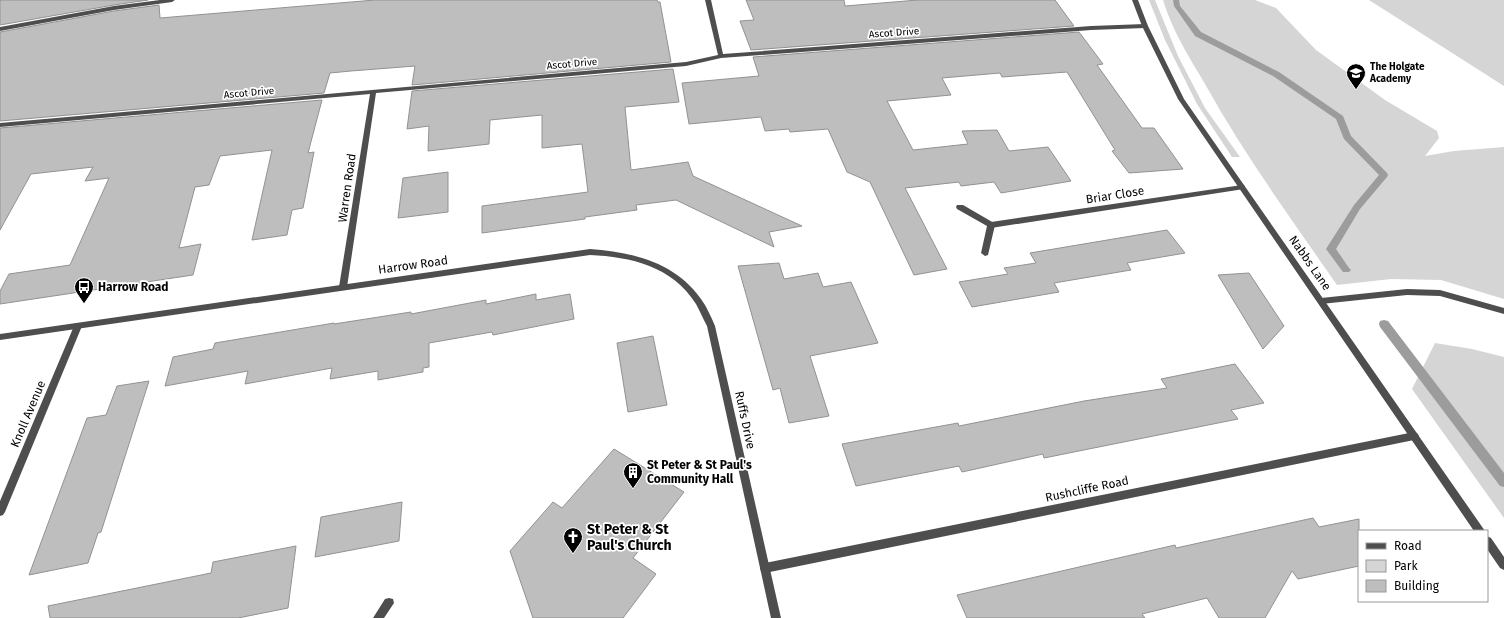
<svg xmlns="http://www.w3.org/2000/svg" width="1504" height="618" viewBox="0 0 1504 618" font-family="'Fira Sans',sans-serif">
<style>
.green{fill:#d5d5d5}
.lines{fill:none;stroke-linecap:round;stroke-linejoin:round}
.stream{fill:#9c9c9c;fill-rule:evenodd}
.building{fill:#bebebe;stroke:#929292}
.service{fill:#4e4e4e;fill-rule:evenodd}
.minor{fill:#4e4e4e;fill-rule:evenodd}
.tertiary{fill:#4e4e4e;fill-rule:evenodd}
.labels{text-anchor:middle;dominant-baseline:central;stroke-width:3.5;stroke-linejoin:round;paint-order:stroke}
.far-street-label{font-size:10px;fill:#000;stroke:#fff}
.far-poi-label{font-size:10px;font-weight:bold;fill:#000;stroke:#fff;text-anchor:start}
.street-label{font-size:12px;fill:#000;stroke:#fff}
.poi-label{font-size:12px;font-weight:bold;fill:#000;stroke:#fff;text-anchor:start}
.near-poi-label{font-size:14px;font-weight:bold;fill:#000;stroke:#fff;text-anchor:start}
</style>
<rect width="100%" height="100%" fill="#fff"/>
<path class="green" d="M1149,0H1155L1178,56L1205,108L1240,157H1232L1197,104L1165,40Z
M1163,0H1255L1276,8L1316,50L1385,100L1437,131L1439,138L1425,156L1454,151L1504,147V299L1441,280L1391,279L1337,285C1291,219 1244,154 1205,84C1189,57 1172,30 1163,0Z
M1369,0H1504V86Z
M1435,343L1472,349L1504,357V518L1412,389Z"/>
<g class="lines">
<path class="stream" d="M1173,0H1179L1180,6L1201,32L1279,72L1343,116L1351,136L1387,173L1388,175L1387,177L1360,209L1336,249L1349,268L1351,270L1349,272H1343L1326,249L1354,205L1379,175L1344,139L1336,119L1273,76L1195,36L1174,6Z
M1384,320L1388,321L1504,473V487L1500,486L1380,327L1379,324L1380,321Z"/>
</g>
<path class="building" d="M0,0H148L114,5L0,25Z
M375,0H657L658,2H660L671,62L412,85L415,66L351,71L330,73L324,93L0,121V32L114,11L159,5L160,18Z
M746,0H844L845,6L918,0H1055L1074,26L751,50L740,21L754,20Z
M1079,32L1103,64L1097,65L1142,128H1154L1183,169L1129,173L1112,151L1115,150L1067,72L1002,77L1000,73L942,78L951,95L887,101L913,150L968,144L962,131L997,130L1009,151L1048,147L1071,181L1001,193L994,182L961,186L959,182L905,188L947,269L914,275L870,182L847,172L828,129L790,132L789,129L765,131L761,117L689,124L682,83L759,76L753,57Z
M673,69L679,102L625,107L631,170L688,162L693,176L802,226L769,232L774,247L676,200L636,205L637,210L585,217V219L482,233V206L588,192L582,144L542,148V115L490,120L489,144L428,151L429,126L407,129L412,91Z
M322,100L308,153L314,152L303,208L292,210L287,235L252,240L272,150L220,156L209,185L195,187L179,248L201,244L193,275L0,304V291L9,274L70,265L109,178L85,181L93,167L31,174L0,230V128Z
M448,172V212L398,218L403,178Z
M1167,230L1185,253L1127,263L1131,270L1054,283L1059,292L972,307L959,282L1008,274L1004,268L1036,263L1030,253Z
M779,263L784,279L818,273L823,287L851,282L878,343L810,356L829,416L789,423L780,388L773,390L738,266Z
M1249,273L1284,326L1263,349L1218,275Z
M536,294V300L570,294L574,319L493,335L492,332L429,343V367L423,368V372L378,380V371L330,379L332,368L245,384L248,371L165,386L173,357L213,349L215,343L334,323V324L411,312V314L486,300V304Z
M653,336L667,405L628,412L617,343Z
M1235,364L1264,403L1231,410L1238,419L1044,458L1043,454L962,472L959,466L856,486L842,444L958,423L959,426L1084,401L1167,388L1161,379Z
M149,381L101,532L98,533L88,563L29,575L87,418L106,415L117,386Z
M614,449L684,492L633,558L656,574L623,618H533L510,551L553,502L562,508Z
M402,502L399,541L315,557L321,517Z
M1313,518L1319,527L1359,519V566L1298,579L1292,571L1265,618H1219L1207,598L1142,614L1145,618H967L957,595L1175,545L1176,548Z
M296,546L288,608L238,618H50L48,606L211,573L213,562Z"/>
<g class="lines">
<path class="service" d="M957,205H963L994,223L995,225L988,255L985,256L981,253L987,226L957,209L956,207Z
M1407,289L1440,290L1504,308V314L1440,296L1407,295L1321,304L1317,301L1321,298Z"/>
<path class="minor" d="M160,0H175L172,2L114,10L0,31V27L114,6Z
M705,0H711L723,54L1091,26L1145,24L1148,26L1145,28L1091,30L721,58L686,66L376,93L347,287L343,290L339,287L370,94L0,127V123L686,62L718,55Z
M1242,185H1244L1245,187L1244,189L991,228L987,225L991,222Z
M78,323L81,324L82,326L5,512L3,515L0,516V501L74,326L75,324Z
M1414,432L1417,433L1419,436L1417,439L1414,440L765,573L761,571L760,568L761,565L765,563Z
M389,598L393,599L394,603L384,618H373L385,599Z"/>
<path class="tertiary" d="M1132,0H1138L1148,26L1184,99L1485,531H1474L1178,99L1142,26Z
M590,249C632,252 675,262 701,299C707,307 711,317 715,326L781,618H771L707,326C703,319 700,311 696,304C672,266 631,257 590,255L0,340V334Z
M1487,536L1491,538L1504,557V570L1500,568L1487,549Z"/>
</g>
<defs>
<g id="school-pin" transform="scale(1)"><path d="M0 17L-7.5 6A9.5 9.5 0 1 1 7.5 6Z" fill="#000" stroke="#fff"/><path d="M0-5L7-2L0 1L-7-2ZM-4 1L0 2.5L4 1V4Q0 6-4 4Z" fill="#fff"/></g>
<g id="bus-pin" transform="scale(1)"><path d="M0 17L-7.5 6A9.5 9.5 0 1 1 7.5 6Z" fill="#000" stroke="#fff"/><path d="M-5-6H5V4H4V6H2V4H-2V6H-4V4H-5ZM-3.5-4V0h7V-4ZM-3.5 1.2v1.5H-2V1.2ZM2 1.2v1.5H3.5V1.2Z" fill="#fff"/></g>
<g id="building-pin" transform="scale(1)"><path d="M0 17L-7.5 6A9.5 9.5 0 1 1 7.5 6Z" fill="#000" stroke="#fff"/><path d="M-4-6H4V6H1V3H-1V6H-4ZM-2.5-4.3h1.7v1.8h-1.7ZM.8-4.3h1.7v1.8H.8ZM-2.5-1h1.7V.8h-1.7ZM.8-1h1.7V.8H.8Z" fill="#fff"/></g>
<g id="church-pin" transform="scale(1)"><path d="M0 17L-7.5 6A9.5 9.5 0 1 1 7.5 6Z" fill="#000" stroke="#fff"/><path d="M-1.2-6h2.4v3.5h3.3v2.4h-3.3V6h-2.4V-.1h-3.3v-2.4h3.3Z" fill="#fff"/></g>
</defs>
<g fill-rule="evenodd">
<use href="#school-pin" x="1356" y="73"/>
<use href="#bus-pin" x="84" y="287"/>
<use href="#building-pin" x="633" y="472"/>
<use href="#church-pin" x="573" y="537"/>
</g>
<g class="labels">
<g class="far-street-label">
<text transform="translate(894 33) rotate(-4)">Ascot Drive</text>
<text transform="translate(572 64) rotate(-5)">Ascot Drive</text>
<text transform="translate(249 93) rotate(-5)">Ascot Drive</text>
</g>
<g class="far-poi-label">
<text x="1370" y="67">The Holgate<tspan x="1370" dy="12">Academy</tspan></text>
</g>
<g class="street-label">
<text transform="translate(347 188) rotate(-82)">Warren Road</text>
<text transform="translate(1115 195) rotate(-9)">Briar Close</text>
<text transform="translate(1310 263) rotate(55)">Nabbs Lane</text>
<text transform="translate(413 265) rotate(-8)">Harrow Road</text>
<text transform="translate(28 414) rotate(-67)">Knoll Avenue</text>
<text transform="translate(745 420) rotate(78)">Ruffs Drive</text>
<text transform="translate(1087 489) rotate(-12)">Rushcliffe Road</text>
</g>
<g class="poi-label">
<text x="98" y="287">Harrow Road</text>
<text x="647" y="465">St Peter &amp; St Paul's<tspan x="647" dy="14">Community Hall</tspan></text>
</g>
<g class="near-poi-label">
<text x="587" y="529">St Peter &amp; St<tspan x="587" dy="16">Paul's Church</tspan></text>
</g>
</g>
<rect x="1358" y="530" width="130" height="72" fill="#ffffff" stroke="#999999"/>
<rect x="1366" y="543" width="20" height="6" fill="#4e4e4e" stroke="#999999"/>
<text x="1394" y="550" font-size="12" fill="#000000">Road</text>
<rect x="1366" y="560" width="20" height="12" fill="#d5d5d5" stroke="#999999"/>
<text x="1394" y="570" font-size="12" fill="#000000">Park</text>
<rect x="1366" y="580" width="20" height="12" fill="#bebebe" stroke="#999999"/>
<text x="1394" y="590" font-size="12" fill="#000000">Building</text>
</svg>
